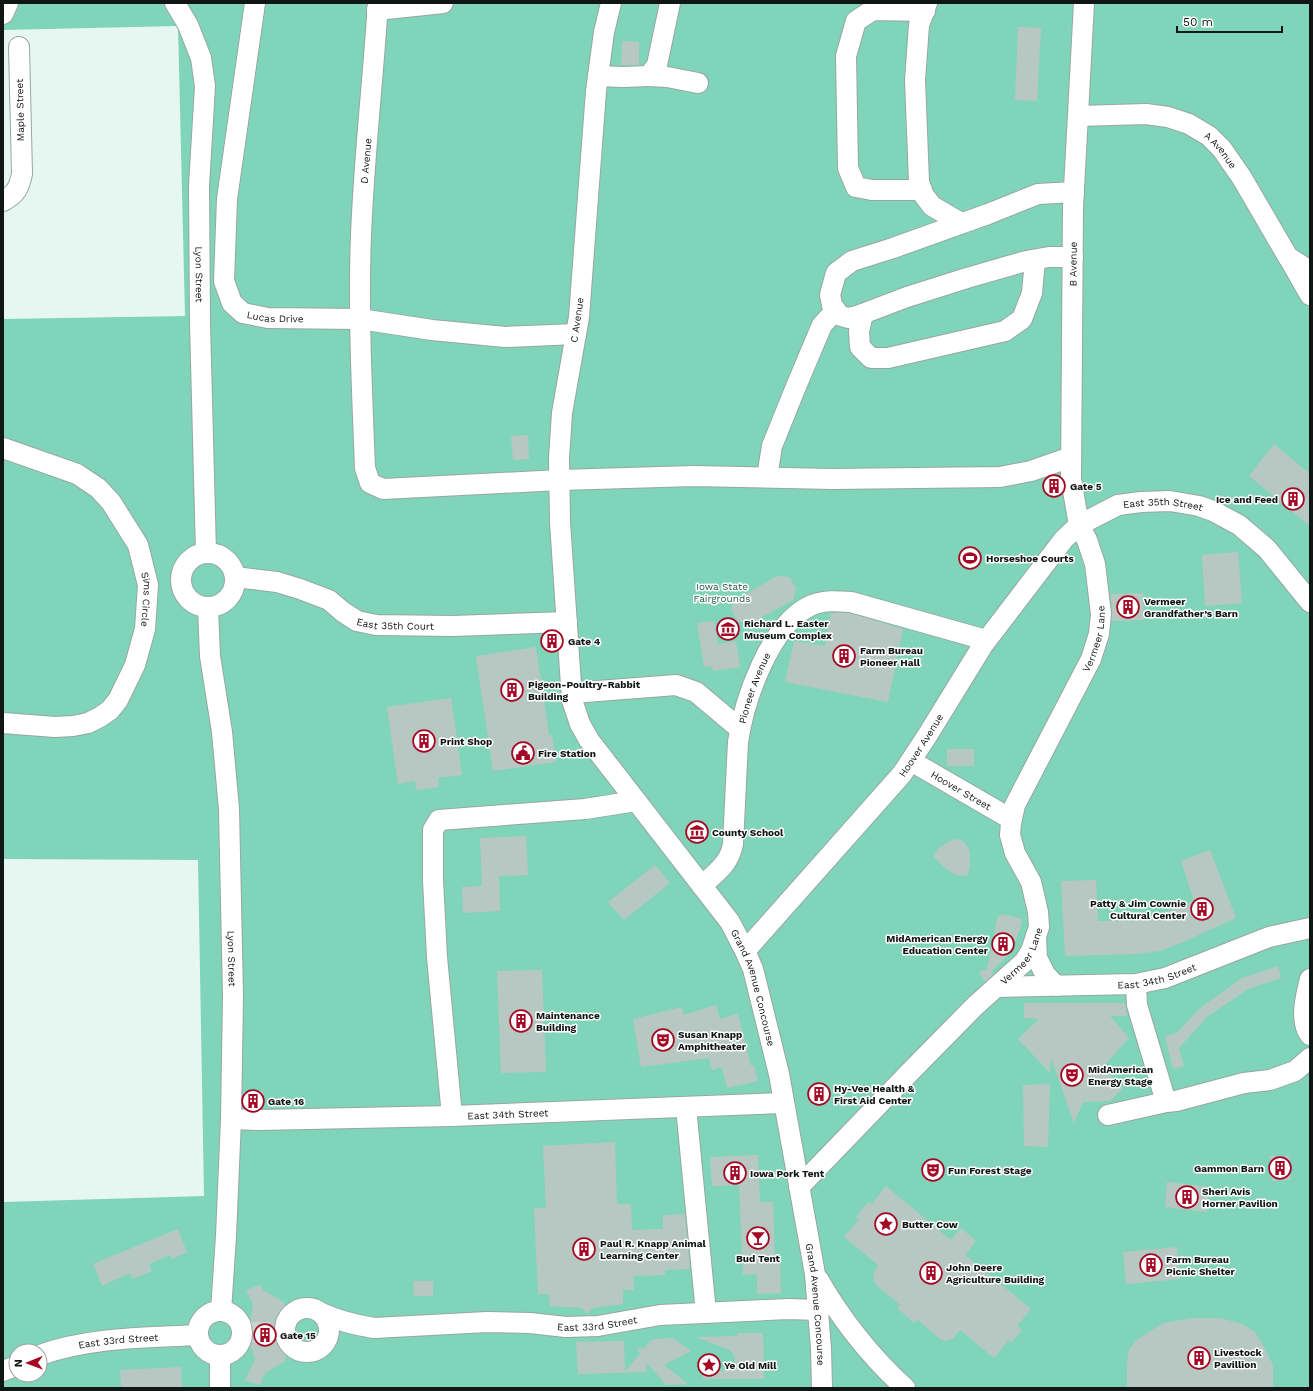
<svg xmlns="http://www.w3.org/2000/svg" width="1313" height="1391" viewBox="0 0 1313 1391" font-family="'Work Sans',sans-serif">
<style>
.green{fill:#80d4ba;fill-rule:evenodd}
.building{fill:#b7c8c2}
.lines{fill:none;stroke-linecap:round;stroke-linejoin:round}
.minor-tunnel{stroke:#c6d5d0;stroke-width:20;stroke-dasharray:20 10;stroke-linecap:butt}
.minor-casing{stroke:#97a7a1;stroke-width:22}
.minor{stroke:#fff;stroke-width:20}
.labels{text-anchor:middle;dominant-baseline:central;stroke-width:3;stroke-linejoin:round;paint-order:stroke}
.street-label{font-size:10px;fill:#101614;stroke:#fff}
.poi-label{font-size:10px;font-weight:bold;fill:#101614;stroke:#fff;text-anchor:start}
.park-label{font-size:10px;fill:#265a4c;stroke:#fff}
</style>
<rect width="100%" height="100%" fill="#e6f7f1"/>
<path class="green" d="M3,3H1310V1388H3V1202L204,1196L198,860L3,859V319L185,316L178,26L3,30ZM16,1351H40V1375H16Z"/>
<path class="building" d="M1018,27L1041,28L1037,101L1015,100Z
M622,41L639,42V65H621Z
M528,435L529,459L513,460L511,436Z
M1274,444L1310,474V526L1249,476Z
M1238,552L1242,603L1205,606L1202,555Z
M777,576L789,577L796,588L793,600L748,625L738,621L731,610L734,601Z
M1143,593L1144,620L1112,621L1111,594Z
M831,613H849L903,629L888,702L785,682L794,641L825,646Z
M714,621L718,644L736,641L740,667L713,671L712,666L704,667L697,623Z
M536,647L549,735H552L556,762L493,771L476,656Z
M451,698L462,775L438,778L439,787L416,790L415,781L398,784L387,707Z
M947,749H974V766H947Z
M526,836L528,875L499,876L500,911L463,913L462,887L482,886L480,838Z
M955,839L961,840L966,844L970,852V867L967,876L956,875L946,869L933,856L939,848L948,842Z
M1210,850L1236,918L1181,943L1160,951L1137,954L1065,956L1061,881L1096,880L1098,921H1138L1151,918L1194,901L1181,861Z
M655,865L670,883L624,920L608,902Z
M1003,914L1022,919L1020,929L1016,940L1006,957L992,971L993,974L985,982L979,972L987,969L998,915L1003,916Z
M1278,966L1281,978L1248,989L1207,1017L1179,1048L1184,1066L1173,1069L1165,1036L1177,1033L1200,1008L1242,978Z
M542,970L546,1072L501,1073L497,971Z
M1024,1003H1125L1127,1016H1110L1129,1038L1103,1067L1123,1088L1110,1101L1083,1102L1074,1123L1051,1058L1050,1073L1018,1039L1039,1019L1024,1018Z
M716,1005L720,1019L738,1014L751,1066L754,1065L758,1081L727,1088L722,1067L712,1070L709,1058L641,1067L633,1019L682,1007L684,1015Z
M824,1082L828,1103L814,1105L810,1085Z
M1050,1084L1048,1147L1024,1146L1023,1085Z
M263,1091L264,1108H243V1092Z
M615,1142L617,1204H631L632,1230L663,1229V1215L685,1214L690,1269L665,1270V1275L633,1276L634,1290H623V1304L593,1308L587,1314L582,1308L550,1306L549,1294H538L534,1208H546L543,1146Z
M758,1155L760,1202H773L775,1259H780L781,1293L757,1294V1274L743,1275L739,1185L712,1186L710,1157Z
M1270,1156H1289L1291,1180L1272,1181Z
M930,1160L943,1169L936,1179L923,1170Z
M1167,1182L1209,1187L1207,1212L1165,1207Z
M886,1186L951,1240L961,1228L976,1241L965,1255L1031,1309L1017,1326L1022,1330L1011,1343L1009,1340L994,1358L960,1330L953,1339L945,1341L940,1339L917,1319L914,1323L897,1308L900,1305L876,1285L873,1276L878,1265L844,1237L859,1219L856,1217L862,1209L869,1202L872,1204Z
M178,1229L187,1252L172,1259L170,1255L149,1264L152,1271L132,1279L130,1273L102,1286L93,1264Z
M1177,1247L1180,1279L1126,1284L1123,1252Z
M413,1281H433V1296H414Z
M260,1285L263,1290L284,1302L285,1308L281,1318L279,1332L281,1343L286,1356L285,1361L265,1373L260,1385L245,1380L255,1360L250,1343V1323L253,1304L246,1290Z
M1193,1318H1220L1242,1324L1255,1332L1265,1349L1273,1365V1388H1127V1366L1128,1352L1135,1341L1163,1323Z
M737,1333H763L764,1379H703V1375L728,1369L735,1361L734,1355L730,1350L698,1338L699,1337L737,1336Z
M673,1338L691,1351L664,1365L688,1384L666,1385L646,1362L647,1372L578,1374L576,1342L624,1341L625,1371L640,1354L637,1350L640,1347L644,1349L650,1341L656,1339Z
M181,1367L182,1388H121L120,1370Z"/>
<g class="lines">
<path class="minor-tunnel" d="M250,1332H279"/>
<g class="minor-casing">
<g id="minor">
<path id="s1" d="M175,3L188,25L201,58L205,86L199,186L200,323L206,553"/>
<path id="s2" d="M255,3L227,199L224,281L232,303L243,313L268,318L360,319L432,330L505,337L576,334"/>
<path d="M378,3C373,80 364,158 361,235C358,313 362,390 365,468L370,483L383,489L560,480L694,476L833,479L1000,477L1031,471L1071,457"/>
<path id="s3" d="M611,3L604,32L596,91L579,317L562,413L559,458L560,522L572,700L580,724L589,740L730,922L745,951L753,969L779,1074L815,1274L821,1348L822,1388"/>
<path d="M927,3L919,25L915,80L919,182L923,194L932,206L961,223"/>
<path d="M377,10L443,3"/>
<path d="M3,14L8,3"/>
<path d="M598,76L623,77L649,76L657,65L670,3"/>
<path d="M649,76L667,77L698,83"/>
<path id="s4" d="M1078,116L1146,114L1168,117L1189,124L1209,136L1222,149L1242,178L1288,257L1310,271"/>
<path d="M922,190H872L856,187L848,168L846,56L856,21L873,10L925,11"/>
<path d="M3,201C16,194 19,188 22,174L19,47"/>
<path d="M1073,257H1049L1026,261L967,278L907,297L857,316L848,318L838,315L832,305L830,295L836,273L852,261L893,248L988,214L1038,194L1074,192"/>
<path d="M1289,258L1310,295"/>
<path d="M863,314L859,331L860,347L871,358H888L1005,331L1022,319L1032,293L1035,260"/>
<path id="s5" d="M3,448L77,474L98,488L111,502L138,545L148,585L145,629L135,665L118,700L110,710L100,717L88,723L73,726L55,727L3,723"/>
<path d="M767,477L772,446L795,389L822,325L836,310"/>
<circle cx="208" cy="580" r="27"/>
<path id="s6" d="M235,577L277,582L300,589L329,600L343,612L357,621L376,625L453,626L567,622"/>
<path id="s7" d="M208,608L210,656L222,732L229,809L233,996L231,1119L226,1236L221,1311"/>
<path d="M572,693L676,685L696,692L740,729"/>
<path id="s8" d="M911,761L1011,819"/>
<path id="s9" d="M702,886C716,872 729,865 733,844L738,742C744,701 770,623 812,605C824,600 838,601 851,602L986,640"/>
<path d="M1036,936L1037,958L1045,974L1056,986"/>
<path id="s10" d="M745,951L902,774L927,736L983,645L1064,539L1079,525L1118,505L1141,502L1170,501L1199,506L1213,511L1239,525L1267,549L1310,602"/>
<path d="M1310,979C1306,995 1299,1021 1310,1035"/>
<path d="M1136,984L1137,1005L1166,1102L1176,1101L1244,1083L1270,1080L1295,1071L1310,1058"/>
<path id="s11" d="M996,987L1136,984L1165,978L1269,937L1310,928"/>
<path d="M686,1107L706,1313"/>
<path d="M1108,1115L1166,1102"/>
<path d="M452,1116L437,957L433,880V830L439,820L585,809L636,801"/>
<path id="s12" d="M231,1119L259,1120L452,1116L784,1103"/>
<path id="s13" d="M799,1187L911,1071L975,1006L1024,962L1031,951L1039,927L1038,912L1031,882L1015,853L1010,835L1011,823L1015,805L1091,659L1099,634L1101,614L1095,564L1087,540L1079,525L1071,479L1073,207L1084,3"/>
<path d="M818,1279C841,1319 870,1356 905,1388"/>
<circle cx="307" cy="1330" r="22"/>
<circle cx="220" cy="1333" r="22"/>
<path id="s14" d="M321,1313C339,1321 355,1325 374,1328L487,1322L530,1323L566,1327L598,1326L660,1315L788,1309L819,1310"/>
<path id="s15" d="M40,1355C91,1337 145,1338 198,1335"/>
<path d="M3,1371L16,1366"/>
<path d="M220,1388V1355"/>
</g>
</g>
<use href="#minor" class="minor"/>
</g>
<defs>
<g id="building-ring" transform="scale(1.15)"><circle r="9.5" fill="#fff" stroke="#a40824" stroke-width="1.5"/><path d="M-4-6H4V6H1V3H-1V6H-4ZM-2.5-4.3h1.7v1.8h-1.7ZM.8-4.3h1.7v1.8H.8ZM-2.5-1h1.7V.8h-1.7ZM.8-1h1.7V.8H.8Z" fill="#a40824"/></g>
<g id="stadium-ring" transform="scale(1.15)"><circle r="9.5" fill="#fff" stroke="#a40824" stroke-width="1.5"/><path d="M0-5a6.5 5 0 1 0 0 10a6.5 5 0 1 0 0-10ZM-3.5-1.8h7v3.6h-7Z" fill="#a40824"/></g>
<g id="museum-ring" transform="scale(1.15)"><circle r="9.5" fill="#fff" stroke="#a40824" stroke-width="1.5"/><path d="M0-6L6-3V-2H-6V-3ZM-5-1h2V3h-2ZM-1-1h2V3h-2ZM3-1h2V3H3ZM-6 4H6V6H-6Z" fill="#a40824"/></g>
<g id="civic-ring" transform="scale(1.15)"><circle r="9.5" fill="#fff" stroke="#a40824" stroke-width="1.5"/><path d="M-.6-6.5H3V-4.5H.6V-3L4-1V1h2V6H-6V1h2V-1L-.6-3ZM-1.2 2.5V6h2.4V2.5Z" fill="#a40824"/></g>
<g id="theatre-ring" transform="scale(1.15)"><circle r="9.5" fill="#fff" stroke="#a40824" stroke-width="1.5"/><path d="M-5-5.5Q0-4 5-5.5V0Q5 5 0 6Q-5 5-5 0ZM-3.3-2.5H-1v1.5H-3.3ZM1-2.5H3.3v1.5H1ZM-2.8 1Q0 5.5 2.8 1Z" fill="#a40824"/></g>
<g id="sight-ring" transform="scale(1.15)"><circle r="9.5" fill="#fff" stroke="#a40824" stroke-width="1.5"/><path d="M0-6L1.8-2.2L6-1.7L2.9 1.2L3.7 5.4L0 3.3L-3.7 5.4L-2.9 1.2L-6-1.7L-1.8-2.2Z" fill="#a40824"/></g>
<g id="bar-ring" transform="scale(1.15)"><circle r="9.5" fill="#fff" stroke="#a40824" stroke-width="1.5"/><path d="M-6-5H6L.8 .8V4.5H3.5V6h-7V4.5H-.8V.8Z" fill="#a40824"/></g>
</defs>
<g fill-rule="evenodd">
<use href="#building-ring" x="1054" y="486"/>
<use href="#building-ring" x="1293" y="499"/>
<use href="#stadium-ring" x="970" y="558"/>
<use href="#building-ring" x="1128" y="607"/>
<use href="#museum-ring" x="728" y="629"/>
<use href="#building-ring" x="552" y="641"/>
<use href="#building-ring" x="844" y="656"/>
<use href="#building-ring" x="512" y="690"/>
<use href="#building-ring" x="424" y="741"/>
<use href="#civic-ring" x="523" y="753"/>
<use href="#museum-ring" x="697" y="832"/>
<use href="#building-ring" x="1202" y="909"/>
<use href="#building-ring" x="1003" y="944"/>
<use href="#building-ring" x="521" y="1021"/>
<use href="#theatre-ring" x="663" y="1040"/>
<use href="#theatre-ring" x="1072" y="1075"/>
<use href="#building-ring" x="819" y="1094"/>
<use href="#building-ring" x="253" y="1101"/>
<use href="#building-ring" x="1280" y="1168"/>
<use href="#theatre-ring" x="933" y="1170"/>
<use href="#building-ring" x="735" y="1173"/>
<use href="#building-ring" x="1187" y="1197"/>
<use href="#sight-ring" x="886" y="1224"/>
<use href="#bar-ring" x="758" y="1238"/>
<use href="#building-ring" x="584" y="1249"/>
<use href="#building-ring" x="1151" y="1265"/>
<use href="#building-ring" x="931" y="1273"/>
<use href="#building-ring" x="265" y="1335"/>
<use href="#building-ring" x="1199" y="1358"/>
<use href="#sight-ring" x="709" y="1365"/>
</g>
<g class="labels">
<g class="street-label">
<text transform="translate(20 110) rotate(-91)">Maple Street</text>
<text stroke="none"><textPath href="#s4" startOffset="154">A Avenue</textPath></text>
<text transform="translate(366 161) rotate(-85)">D Avenue</text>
<text stroke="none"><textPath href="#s13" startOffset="1050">B Avenue</textPath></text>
<text stroke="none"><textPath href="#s1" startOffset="278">Lyon Street</textPath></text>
<text stroke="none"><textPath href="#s2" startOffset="351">Lucas Drive</textPath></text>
<text transform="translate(577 320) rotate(-82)">C Avenue</text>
<text stroke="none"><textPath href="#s10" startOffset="632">East 35th Street</textPath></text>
<text stroke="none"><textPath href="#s5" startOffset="229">Sims Circle</textPath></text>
<text stroke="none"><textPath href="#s6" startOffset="171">East 35th Court</textPath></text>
<text stroke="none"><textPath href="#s13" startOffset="670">Vermeer Lane</textPath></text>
<text stroke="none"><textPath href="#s9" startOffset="212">Pioneer Avenue</textPath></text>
<text stroke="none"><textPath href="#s10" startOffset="271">Hoover Avenue</textPath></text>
<text stroke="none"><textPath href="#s8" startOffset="58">Hoover Street</textPath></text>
<text stroke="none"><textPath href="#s13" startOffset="322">Vermeer Lane</textPath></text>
<text stroke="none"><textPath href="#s7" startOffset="352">Lyon Street</textPath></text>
<text stroke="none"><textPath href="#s11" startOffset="162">East 34th Street</textPath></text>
<text stroke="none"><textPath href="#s3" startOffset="1045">Grand Avenue Concourse</textPath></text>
<text stroke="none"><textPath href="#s12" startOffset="277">East 34th Street</textPath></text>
<text stroke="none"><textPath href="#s3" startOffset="1369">Grand Avenue Concourse</textPath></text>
<text stroke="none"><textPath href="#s14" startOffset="279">East 33rd Street</textPath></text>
<text stroke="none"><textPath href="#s15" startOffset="80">East 33rd Street</textPath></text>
</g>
<g class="poi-label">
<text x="1070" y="486">Gate 5</text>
<text x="1278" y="499" text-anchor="end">Ice and Feed</text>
<text x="986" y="558">Horseshoe Courts</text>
<text x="1144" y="601">Vermeer<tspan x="1144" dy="12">Grandfather’s Barn</tspan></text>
<text x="744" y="623">Richard L. Easter<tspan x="744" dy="12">Museum Complex</tspan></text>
<text x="568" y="641">Gate 4</text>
<text x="860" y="650">Farm Bureau<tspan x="860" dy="12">Pioneer Hall</tspan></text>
<text x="528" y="684">Pigeon-Poultry-Rabbit<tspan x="528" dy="12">Building</tspan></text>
<text x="440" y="741">Print Shop</text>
<text x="538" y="753">Fire Station</text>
<text x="712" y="832">County School</text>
<text x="1186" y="903" text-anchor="end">Patty &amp; Jim Cownie<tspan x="1186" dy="12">Cultural Center</tspan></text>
<text x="988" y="938" text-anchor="end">MidAmerican Energy<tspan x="988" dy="12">Education Center</tspan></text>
<text x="536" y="1015">Maintenance<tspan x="536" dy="12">Building</tspan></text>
<text x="678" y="1034">Susan Knapp<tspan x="678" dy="12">Amphitheater</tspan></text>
<text x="1088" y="1069">MidAmerican<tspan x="1088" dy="12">Energy Stage</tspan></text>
<text x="834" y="1088">Hy-Vee Health &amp;<tspan x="834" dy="12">First Aid Center</tspan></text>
<text x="268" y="1101">Gate 16</text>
<text x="1264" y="1168" text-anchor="end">Gammon Barn</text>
<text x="948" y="1170">Fun Forest Stage</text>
<text x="750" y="1173">Iowa Pork Tent</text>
<text x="1202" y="1191">Sheri Avis<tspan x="1202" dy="12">Horner Pavilion</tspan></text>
<text x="902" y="1224">Butter Cow</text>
<text x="600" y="1243">Paul R. Knapp Animal<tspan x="600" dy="12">Learning Center</tspan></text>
<text x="758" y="1258" text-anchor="middle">Bud Tent</text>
<text x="1166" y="1259">Farm Bureau<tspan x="1166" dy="12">Picnic Shelter</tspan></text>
<text x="946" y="1267">John Deere<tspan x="946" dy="12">Agriculture Building</tspan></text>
<text x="280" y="1335">Gate 15</text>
<text x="1214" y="1352">Livestock<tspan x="1214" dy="12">Pavillion</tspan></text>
<text x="724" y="1365">Ye Old Mill</text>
</g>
<g class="park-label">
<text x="722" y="586">Iowa State<tspan x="722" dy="12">Fairgrounds</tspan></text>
</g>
</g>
<rect width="1313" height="1391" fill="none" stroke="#101614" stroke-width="8"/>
<g transform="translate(28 1363) rotate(269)"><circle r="19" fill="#ffffff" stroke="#9fa2a1"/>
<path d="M0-3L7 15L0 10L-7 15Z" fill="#a40824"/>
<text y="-6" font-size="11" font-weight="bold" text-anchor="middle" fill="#101614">N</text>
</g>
<path d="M1177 26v6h105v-6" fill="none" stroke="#101614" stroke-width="2"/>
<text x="1183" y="26" font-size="12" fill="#101614" stroke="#ffffff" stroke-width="3" paint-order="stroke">50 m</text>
</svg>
